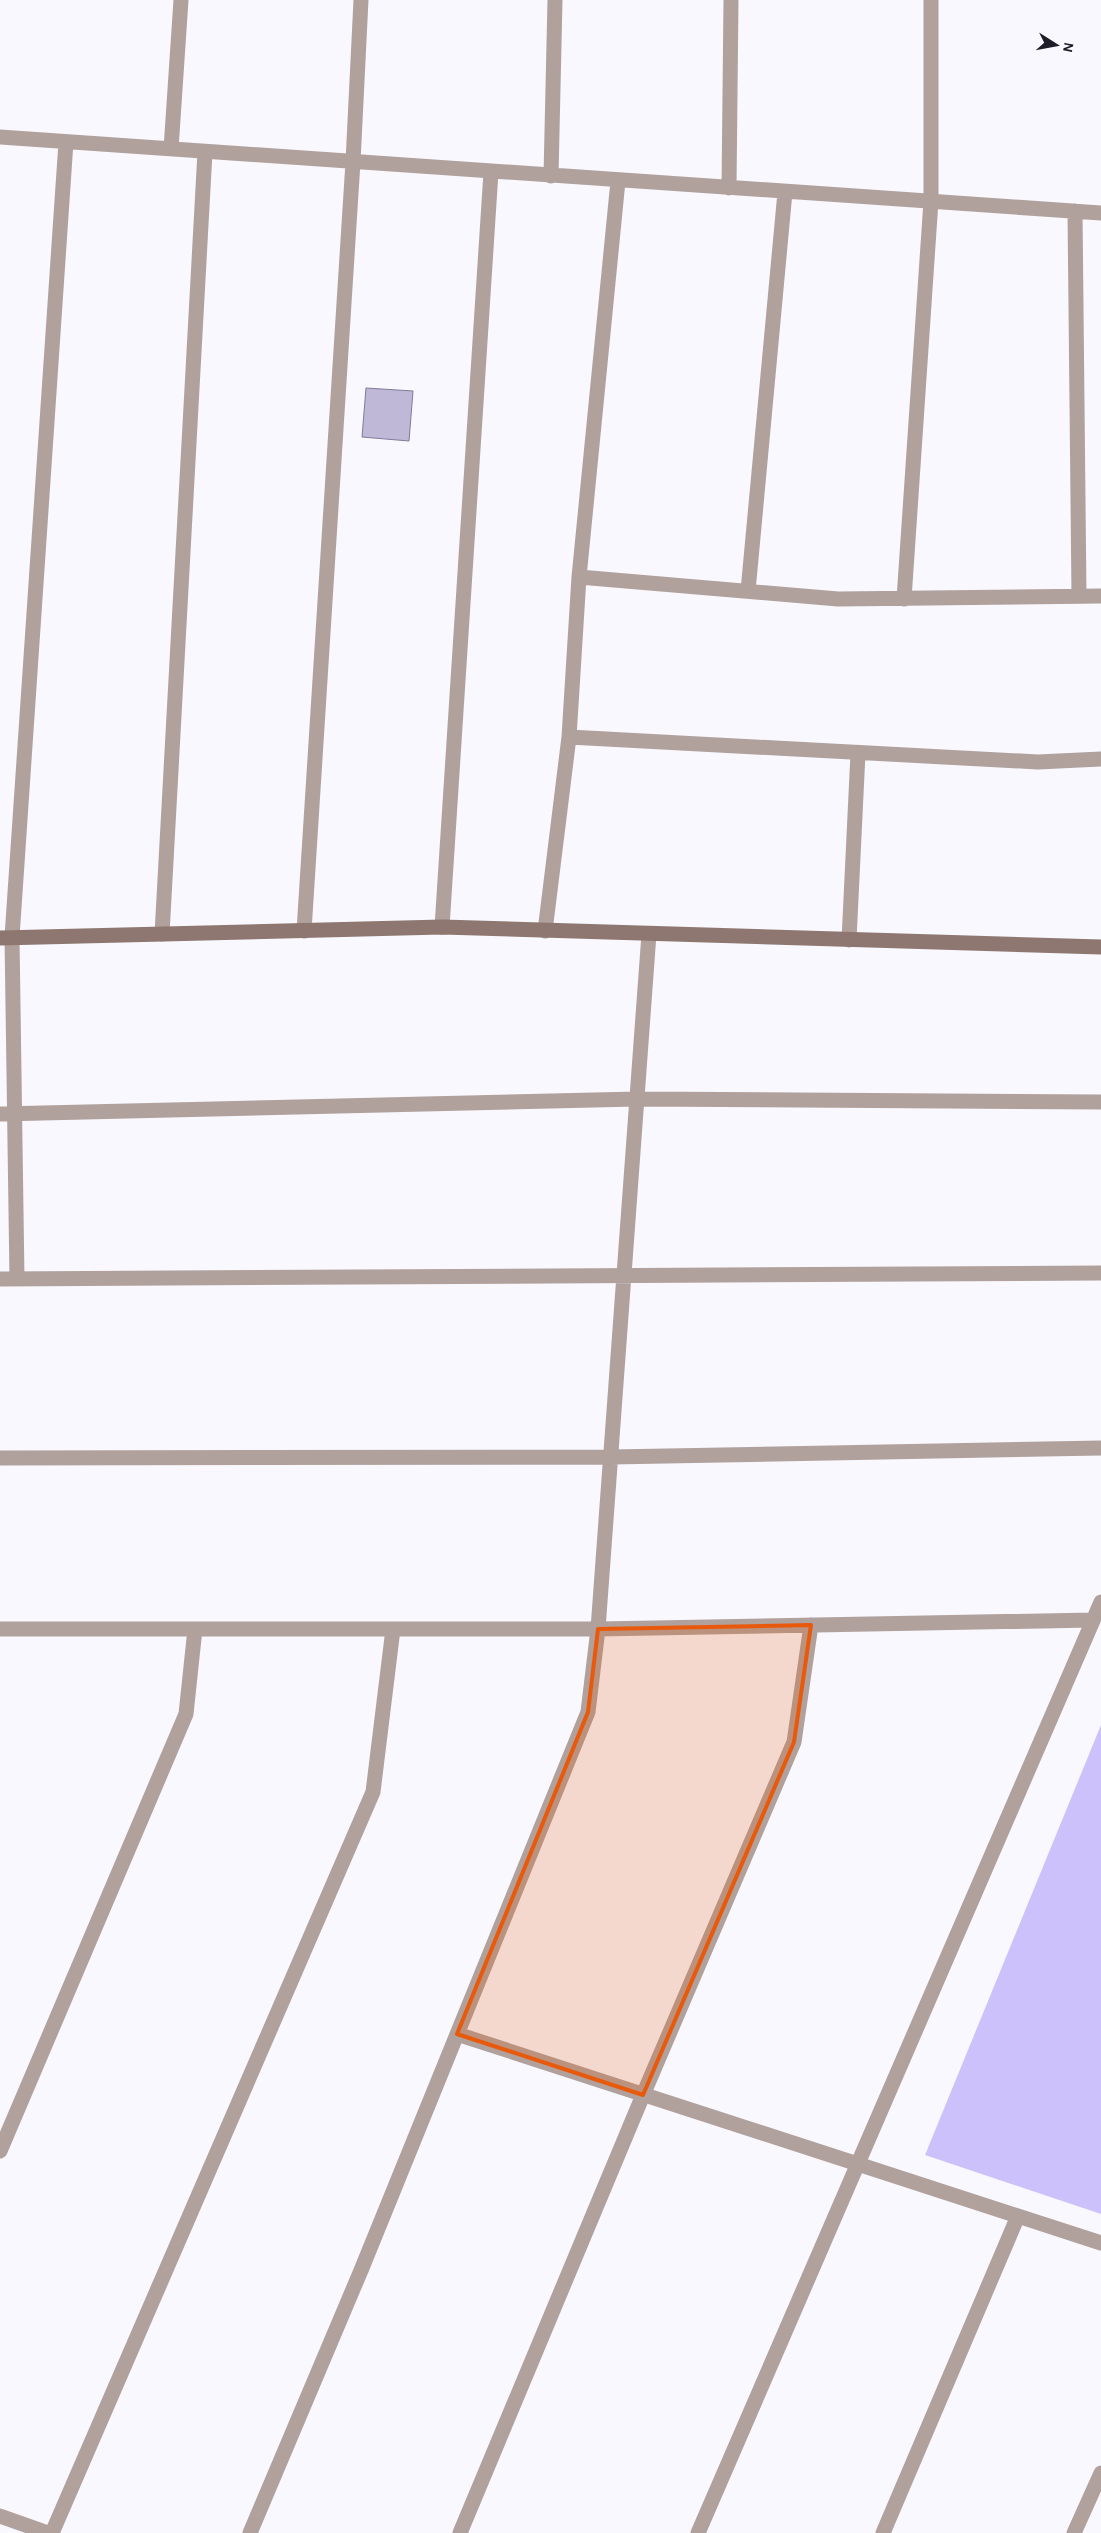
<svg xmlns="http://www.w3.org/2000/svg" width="1101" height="2533" viewBox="0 0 1101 2533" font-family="'Alegreya Sans',sans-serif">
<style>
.green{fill:#cdc1fc}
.building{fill:#bfb9d7;stroke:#817b98}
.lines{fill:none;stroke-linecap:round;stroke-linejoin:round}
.street{stroke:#b0a19c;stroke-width:15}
.secondary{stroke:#8d7770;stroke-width:15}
.marked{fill:#e8590c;fill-opacity:0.2;stroke:#e8590c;stroke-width:4;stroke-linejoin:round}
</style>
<rect width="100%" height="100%" fill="#f9f8fe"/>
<path class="green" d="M1101,1725V2214L925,2155Z"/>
<path class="building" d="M366,388L413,391L409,441L362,437Z"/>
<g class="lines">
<path class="street" d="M0,137L1101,213
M171,149L181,0
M551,176L555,0
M729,188L731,0
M1075,211L1079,596
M579,577L838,599L1101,596
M748,591L785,192
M904,599L931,201V0
M569,737L1038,762L1101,759
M442,927L491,172
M304,931L353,162L361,0
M545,931L569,737L579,577L618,181
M162,934L205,152
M849,940L858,753
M0,1114L637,1099L1101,1102
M0,1279L1101,1273
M17,1279L12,937L66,142
M0,1458L611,1457L1101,1448
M0,1629H598L1093,1620
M457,2034L1101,2243
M0,2151L186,1714L195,1629
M0,2516L48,2533
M52,2533L373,1792L393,1629
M250,2533L362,2268L588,1712L598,1629L649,934
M460,2533L643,2095L794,1742L811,1625
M698,2533L1101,1602
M883,2533L1018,2216
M1074,2533L1101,2473"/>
<path class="secondary" d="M0,938L442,927L1101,947"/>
</g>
<path class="marked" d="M811,1625L794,1742L643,2095L457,2034L588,1712L598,1629Z"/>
<g transform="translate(1056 45) rotate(101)" stroke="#f9f8fe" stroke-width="4" paint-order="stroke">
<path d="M0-4L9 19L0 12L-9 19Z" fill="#1e1c27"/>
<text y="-8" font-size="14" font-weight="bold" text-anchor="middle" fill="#1e1c27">N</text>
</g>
</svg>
